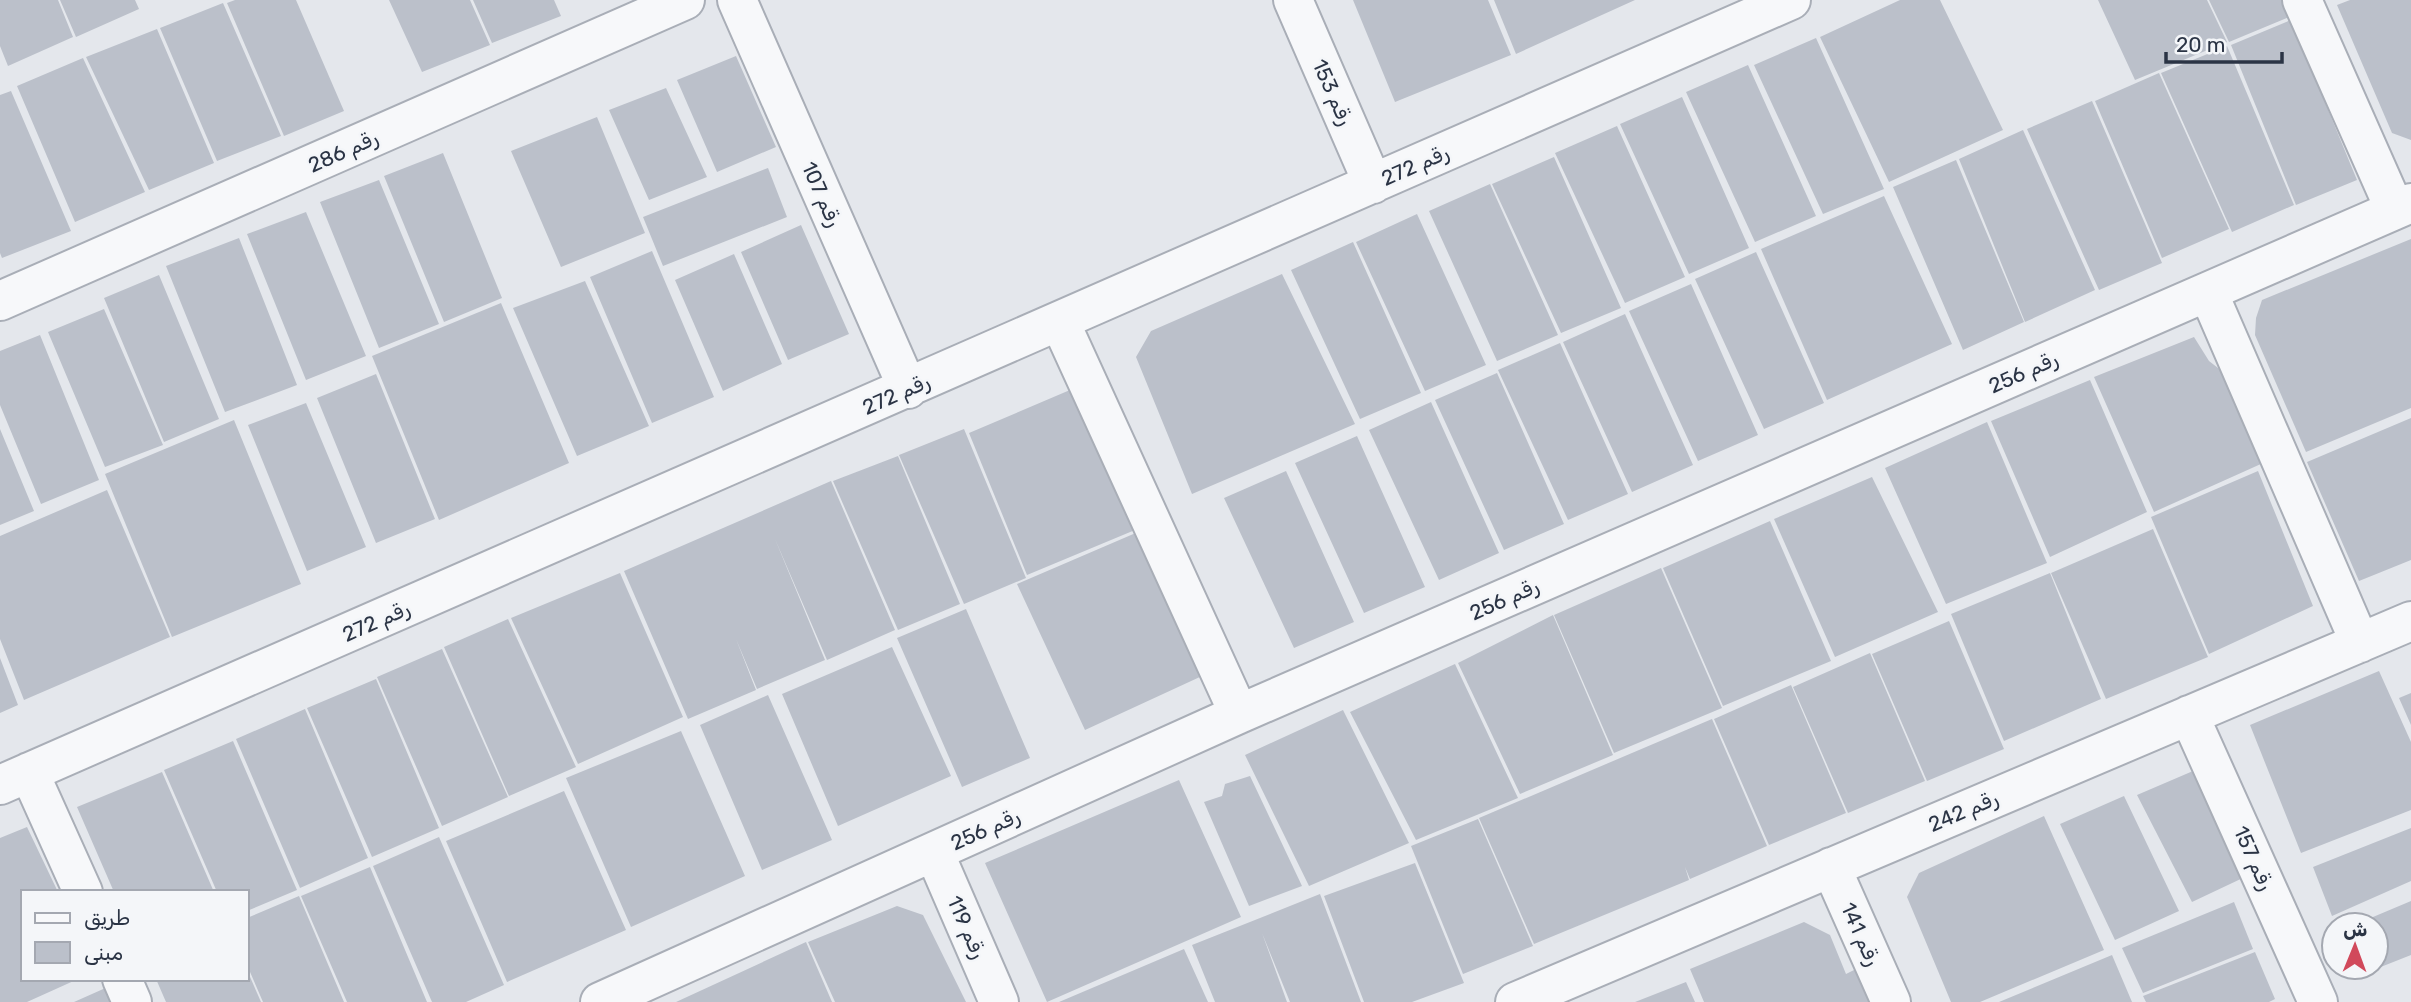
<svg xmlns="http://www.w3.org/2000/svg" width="2411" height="1002" viewBox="0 0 2411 1002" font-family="Rubik,Vazirmatn,sans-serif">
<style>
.building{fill:#bbc0ca}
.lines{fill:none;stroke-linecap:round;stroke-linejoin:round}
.minor-casing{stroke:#a9aeb7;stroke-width:42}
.minor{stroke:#f7f8fa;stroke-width:38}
.labels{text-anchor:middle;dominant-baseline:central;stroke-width:5;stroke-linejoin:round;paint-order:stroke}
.street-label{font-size:21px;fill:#2b3445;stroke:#f4f6f9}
</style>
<rect width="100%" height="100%" fill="#e4e7ec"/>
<path class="building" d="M0,0H58L73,37L8,66L0,46Z
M60,0H135L139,9L76,37Z
M235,0H296L344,111L284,136L227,3Z
M389,0H470L490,45L422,72Z
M473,0H554L561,16L492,43Z
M1353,0H1488L1511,55L1395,102Z
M1494,0H1635L1516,54Z
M1900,0H1940L2003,130L1889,182L1820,37Z
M2098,0H2207L2227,42L2135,80Z
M2209,0H2286L2294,15L2229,42Z
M2350,0H2411V140L2392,133L2337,5Z
M223,3L281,136L217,161L160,28Z
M2291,20L2357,180L2296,205L2231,45Z
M157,29L214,163L149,190L86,57Z
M1816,38L1884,189L1823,214L1754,65Z
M2227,46L2294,205L2232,232L2161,73Z
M736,56L776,147L717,172L677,80Z
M83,58L145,192L75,222L17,86Z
M1748,65L1816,216L1755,242L1686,92Z
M2159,73L2229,229L2162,258L2095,101Z
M666,88L707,177L649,200L609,110Z
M11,91L71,231L2,258L0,253V95Z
M1682,97L1749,248L1689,274L1620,124Z
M2092,101L2162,263L2099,290L2027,129Z
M597,117L645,233L561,267L511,151Z
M1617,126L1685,277L1625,303L1555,153Z
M2023,130L2095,290L2025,322L1959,159Z
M443,153L502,298L444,322L384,176Z
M1554,157L1621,308L1561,333L1492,184Z
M1956,160L2024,322L1963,350L1893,187Z
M768,168L787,217L663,266L643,217Z
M379,180L439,324L379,348L320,202Z
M1490,184L1558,335L1497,361L1429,211Z
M1884,196L1952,344L1827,400L1761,249Z
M306,212L366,356L306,380L247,234Z
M1417,214L1486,365L1425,391L1356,242Z
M801,225L849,334L788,360L741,252Z
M239,238L297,385L225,412L166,266Z
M2411,239V408L2306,452L2255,335L2256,318L2262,300Z
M1353,242L1421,393L1360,419L1291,270Z
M652,251L714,397L652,423L590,277Z
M1756,252L1824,403L1764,429L1695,279Z
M734,254L782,364L723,391L675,280Z
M1282,274L1355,424L1192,494L1136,357L1151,331Z
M159,275L219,419L164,442L104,298Z
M585,281L649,426L577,456L513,308Z
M1691,284L1758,435L1698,461L1629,311Z
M501,303L569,463L439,520L372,356Z
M104,309L163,445L105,467L48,332Z
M1625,314L1693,465L1632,492L1563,342Z
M40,335L99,480L41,504L0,405V351Z
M2194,337L2209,361L2236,382L2272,459L2154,512L2094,377Z
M1560,343L1628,494L1568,520L1498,370Z
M1497,373L1564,524L1504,550L1435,400Z
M376,374L435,519L376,543L317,398Z
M2090,380L2147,512L2050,557L1991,421Z
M1070,390L1135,530L1027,575L969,433Z
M1431,402L1499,553L1439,580L1369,430Z
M306,403L366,547L307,571L248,425Z
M2411,418V560L2359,581L2307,462Z
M234,420L301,584L172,637L105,474Z
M1987,422L2047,563L1946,604L1885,468Z
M0,429L34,511L0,525Z
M964,429L1026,578L964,604L899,455Z
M1357,436L1425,587L1364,613L1295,463Z
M898,456L960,604L898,630L833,481Z
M1286,471L1354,622L1294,648L1224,498Z
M2258,471L2313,606L2209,654L2151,517Z
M1872,477L1938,612L1835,657L1774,519Z
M831,481L895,630L827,660L775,539L825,660L757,689L736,639L756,690L688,719L624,571Z
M107,490L170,637L24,700L0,639V536Z
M1770,521L1831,661L1723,706L1663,568Z
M2153,529L2208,657L2106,699L2051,573Z
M1138,532L1202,676L1085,730L1017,584Z
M1661,568L1722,708L1614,753L1554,615Z
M620,573L683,717L578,764L511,618Z
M2050,573L2101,699L2004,741L1951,614Z
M966,609L1030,758L962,787L897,638Z
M1553,615L1613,755L1520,794L1458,663Z
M508,619L576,767L509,796L444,647Z
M1949,621L2004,749L1927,781L1872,654Z
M892,647L951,776L838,826L782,694Z
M442,649L508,797L442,826L377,677Z
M1870,653L1925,781L1848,813L1793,687Z
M0,658L18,705L0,713Z
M1455,664L1518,798L1416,840L1350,712Z
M2379,671L2411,742V810L2301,853L2250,725Z
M376,679L439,828L372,857L307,708Z
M1791,685L1846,813L1769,845L1714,719Z
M2411,693V725L2399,698Z
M768,695L832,840L762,870L700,725Z
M305,709L368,858L300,888L236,739Z
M1343,710L1409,843L1309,886L1245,755Z
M1712,719L1767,846L1690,879L1685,867L1689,880L1534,944L1479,818Z
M681,731L745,876L631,927L566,778Z
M233,741L297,890L247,911V892H217L164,770Z
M2193,771L2247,876L2192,902L2137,795Z
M162,772L214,892H114L77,807Z
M1250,776L1302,886L1249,906L1204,802L1222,796L1225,784Z
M1179,780L1241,917L1047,1002L985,863Z
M564,791L626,930L507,982L446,841Z
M2124,796L2179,911L2115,940L2060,824Z
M2044,816L2104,950L1980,1002H1951L1907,897L1919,873Z
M1478,819L1533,946L1463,974L1411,846Z
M27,827L58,892H23V979H78L27,1002H0V838Z
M2411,828V881L2332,916L2313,867Z
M439,837L504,985L466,1002H432L373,866Z
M1415,863L1464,983L1412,1002H1364L1324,896Z
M370,867L427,1002H347L301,896Z
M1320,894L1361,1002H1290L1262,933L1287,1002H1215L1192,945Z
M299,896L344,1002H263L247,965V918Z
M2411,901V955L2358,976L2354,967H2376V925H2354Z
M2234,902L2253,949L2143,993L2122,948Z
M897,906L923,915L966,1002H835L808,942Z
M1804,922L1830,935L1846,974L1858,968L1875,1002H1704L1690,969Z
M806,942L832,1002H676Z
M1184,949L1208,1002H1059Z
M2255,952L2275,999L2269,1002H2146L2143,996Z
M2112,955L2132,1002H1999Z
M247,970L261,1002H166L156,979H247Z
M1686,982L1695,1002H1635Z
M110,986L117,1002H74Z"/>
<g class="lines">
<g class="minor-casing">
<path id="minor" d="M737,0L908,389
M1293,0L1373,184
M2302,0L2395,210
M2208,292L2360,643
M0,301L685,0
M1060,322L1239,714
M2189,715L2318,1002
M29,772L83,892
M0,785L1791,0
M934,852L999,1002
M1831,867L1891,1002
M122,979L132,1002
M600,1002L1239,714L2411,203
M1515,1002L2411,621"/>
</g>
<use href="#minor" class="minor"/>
</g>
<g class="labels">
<g class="street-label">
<text transform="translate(1333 92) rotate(66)">رقم 153</text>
<text transform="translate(343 151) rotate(-24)">رقم 286</text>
<text transform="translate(1415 165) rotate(-24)">رقم 272</text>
<text transform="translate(822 194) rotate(66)">رقم 107</text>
<text transform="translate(2023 372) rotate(-24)">رقم 256</text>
<text transform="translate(896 394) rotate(-24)">رقم 272</text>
<text transform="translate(1504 599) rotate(-24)">رقم 256</text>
<text transform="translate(376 621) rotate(-24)">رقم 272</text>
<text transform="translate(1963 811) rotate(-23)">رقم 242</text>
<text transform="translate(985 829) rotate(-24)">رقم 256</text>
<text transform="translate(2254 858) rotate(66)">رقم 157</text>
<text transform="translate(967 927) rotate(66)">رقم 119</text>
<text transform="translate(1861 934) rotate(66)">رقم 141</text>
</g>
</g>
<rect x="21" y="890" width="228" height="91" fill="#f4f6f9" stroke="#a4a8b1" stroke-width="2"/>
<rect x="35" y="913" width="35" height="10" fill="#f7f8fa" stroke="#a4a8b1" stroke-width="2"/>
<text x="84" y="925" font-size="21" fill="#2b3445">طريق</text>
<rect x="35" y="942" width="35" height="21" fill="#bbc0ca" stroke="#a4a8b1" stroke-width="2"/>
<text x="84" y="960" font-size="21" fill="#2b3445">مبنى</text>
<g transform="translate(2355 946) rotate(1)"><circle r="33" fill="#f4f6f9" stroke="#a4a8b1" stroke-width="2"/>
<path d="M0-5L12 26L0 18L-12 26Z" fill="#d1495b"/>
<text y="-10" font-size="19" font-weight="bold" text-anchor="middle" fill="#2b3445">ش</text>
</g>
<path d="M2166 52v10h116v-10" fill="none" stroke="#2b3445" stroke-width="3.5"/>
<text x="2176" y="52" font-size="21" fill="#2b3445" stroke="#f4f6f9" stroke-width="5" paint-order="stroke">20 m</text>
</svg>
